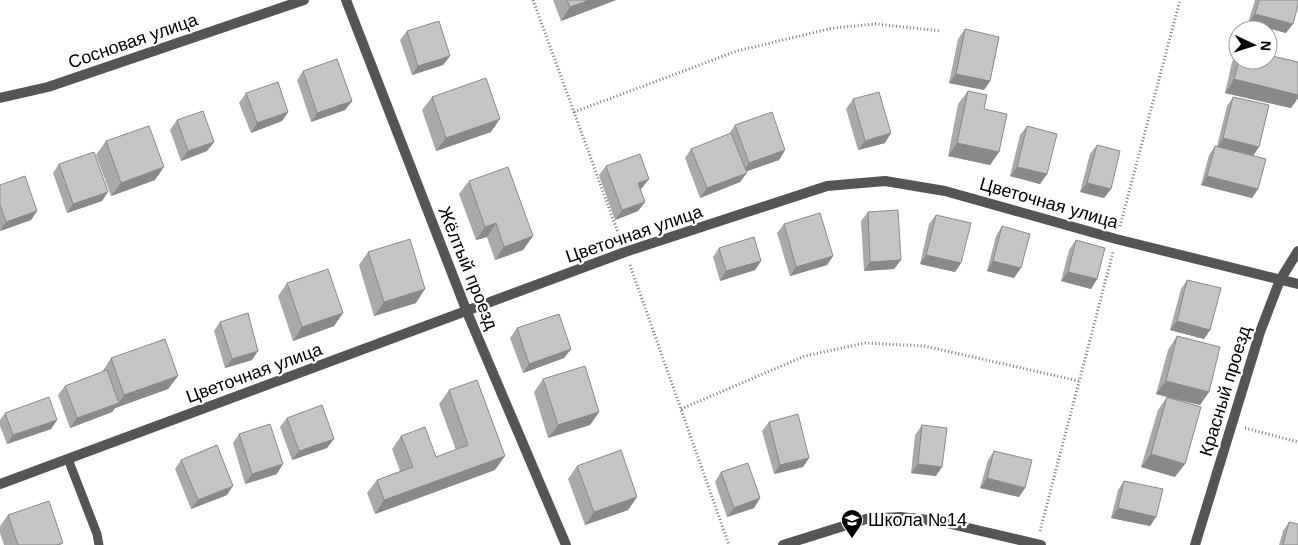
<svg xmlns="http://www.w3.org/2000/svg" width="1298" height="545" viewBox="0 0 1298 545" font-family="Helvetica,sans-serif">
<style>
.lines{fill:none;stroke-linecap:round;stroke-linejoin:round}
.path{stroke:#777;stroke-width:3;stroke-dasharray:1 2.5;stroke-linecap:butt}
.lane{stroke:#555;stroke-width:9}
.street{stroke:#555;stroke-width:10}
.wall{fill:#a9a9a9}
.shaded-wall{fill:#898989}
.building{fill:#c4c4c4;stroke:#898989}
.labels{text-anchor:middle;dominant-baseline:central;stroke-width:4.5;stroke-linejoin:round;paint-order:stroke}
.street-label{font-size:18px;fill:#000;stroke:#fff}
.poi-label{font-size:18px;fill:#000;stroke:#fff;text-anchor:start}
</style>
<rect width="100%" height="100%" fill="#fff"/>
<g class="lines">
<path class="path" d="M533,0L620,238
M574,112L737,51L833,28L876,24L941,31
M1120,226L1180,0
M630,265L729,545
M681,409L805,356L865,343L924,346L1079,381
M1245,428L1298,442
M1040,531L1113,252"/>
<path class="lane" d="M68,459L97,534L99,545"/>
<path class="street" d="M346,0L467,312L566,545
M0,98L48,87L304,0
M0,484L625,252L827,186L885,181L945,191L1116,239L1298,284
M783,545L866,519L900,517L938,521L1041,545
M1195,545L1260,332L1280,280L1298,251"/>
</g>
<path class="wall" d="M553,0H616L561,21Z
M1255,0H1298L1286,33L1248,23Z
M965,29L990,81L984,90L949,83L958,39Z
M407,31L450,56L443,65L412,75L400,40Z
M1238,53V60H1268L1298,62V98L1291,108L1225,93L1232,62Z
M303,71L352,101L345,110L311,122L297,80Z
M968,91L999,152L990,165L948,156L958,104Z
M246,93L288,112L282,121L251,133L239,103Z
M432,97L491,132L436,151L422,110Z
M1233,97L1253,156L1258,189L1252,198L1201,185L1209,155L1215,146H1217L1227,106Z
M853,99L885,143L858,150L846,109Z
M177,120L214,142L207,151L181,161L170,130Z
M735,125L785,150L779,160L746,171L740,182L700,198L685,158L691,149L729,134Z
M1027,126L1047,174L1040,184L1010,176L1020,135Z
M106,141L155,180L111,196L96,155Z
M1097,145L1111,189L1104,198L1080,192L1090,154Z
M59,164L102,201L67,213L53,173Z
M606,166L642,188L640,189L645,202L638,211L615,220L599,175Z
M469,181L533,236L523,250L495,260L487,237L476,240L459,194Z
M0,185L37,211L31,220L0,231Z
M868,212L901,260L894,269L864,271L861,221Z
M936,215L961,263L955,272L920,264L929,224Z
M784,224L833,256L827,265L790,276L777,233Z
M1002,226L1014,278L987,271L996,236Z
M1076,240L1097,279L1091,289L1061,281L1069,250Z
M719,248L761,261L755,270L720,281L713,257Z
M368,252L416,303L374,316L359,265Z
M1187,280L1210,330L1204,339L1170,330L1181,289Z
M287,283L343,313L334,326L293,341L278,296Z
M220,322L252,360L225,368L214,331Z
M517,328L571,349L564,358L523,373L510,338Z
M1177,336L1209,392L1200,405L1170,398L1175,477L1141,467L1158,410L1167,397L1156,394L1168,350Z
M111,358L178,376L168,389L115,408L112,412L70,428L58,395L65,386L102,372Z
M543,379L599,412L590,425L548,438L534,392Z
M449,390L495,470L375,514L367,493L377,480L400,471L392,449L401,436L436,457L456,450L439,404Z
M5,413L57,420L51,429L7,444L0,426V420Z
M287,418L327,448L292,460L280,427Z
M769,422L809,458L803,467L774,474L762,431Z
M922,425L936,476L911,473L915,435Z
M239,434L277,474L245,484L233,443Z
M994,451L1025,488L1019,497L980,488L988,460Z
M181,460L227,495L191,509L175,469Z
M577,466L637,497L628,510L585,525L568,479Z
M721,472L760,498L754,508L727,517L715,482Z
M1124,481L1156,517L1150,526L1111,518L1118,490Z
M8,515L62,545H4L0,533V526Z
M1289,522L1298,545H1279L1283,531Z"/>
<path class="shaded-wall" d="M590,0H616L561,21L570,7Z
M1255,14L1293,24L1286,33L1248,23Z
M450,56L443,65L412,75L418,66Z
M956,74L990,81L984,90L949,83Z
M1234,79L1298,95V98L1291,108L1225,93Z
M352,101L345,110L311,122L317,113Z
M288,112L282,121L251,133L257,123Z
M500,119L491,132L436,151L446,138Z
M891,133L885,143L858,150L865,141Z
M1223,138L1259,147L1253,156L1217,148Z
M214,142L207,151L181,161L188,151Z
M957,143L999,152L990,165L948,156Z
M785,150L779,160L742,173L749,163Z
M164,167L155,180L111,196L121,183Z
M1017,167L1047,174L1040,184L1010,176Z
M747,173L740,182L700,198L707,188Z
M1207,176L1258,189L1252,198L1201,185Z
M649,179L642,188L632,192L638,183Z
M1087,183L1111,189L1104,198L1080,192Z
M108,192L102,201L67,213L73,204Z
M645,202L638,211L615,220L622,210Z
M37,211L31,220L0,231L6,222Z
M496,223L487,237L476,240L485,227Z
M533,236L523,250L495,260L504,247Z
M926,255L961,263L955,272L920,264Z
M833,256L827,265L790,276L796,267Z
M901,260L894,269L864,271L870,262Z
M761,261L755,270L720,281L726,271Z
M993,261L1021,268L1014,278L987,271Z
M1068,272L1097,279L1091,289L1061,281Z
M425,289L416,303L374,316L384,302Z
M343,313L334,326L293,341L302,327Z
M1177,321L1210,330L1204,339L1170,330Z
M571,349L564,358L523,373L529,364Z
M258,351L252,360L225,368L232,359Z
M178,376L168,389L115,408L124,395Z
M1166,381L1209,392L1200,405L1156,394Z
M119,403L112,412L70,428L77,418Z
M599,412L590,425L548,438L558,425Z
M57,420L51,429L7,444L13,435Z
M334,439L327,448L292,460L299,451Z
M1151,454L1185,464L1175,477L1141,467Z
M505,456L495,470L375,514L384,500Z
M809,458L803,467L774,474L780,465Z
M283,464L277,474L245,484L252,474Z
M918,464L942,467L936,476L911,473Z
M987,478L1025,488L1019,497L980,488Z
M233,486L227,495L191,509L198,500Z
M637,497L628,510L585,525L594,512Z
M760,498L754,508L727,517L734,508Z
M1118,508L1156,517L1150,526L1111,518Z"/>
<path class="building" d="M567,0H590L570,7Z
M1259,0H1298V5L1293,24L1255,14Z
M439,21L450,56L418,66L407,31Z
M965,29L999,37L990,81L956,74Z
M1268,55L1298,62V95L1234,79L1239,60H1268Z
M337,59L352,101L317,113L303,71Z
M486,78L500,119L446,138L432,97Z
M278,82L288,112L257,123L246,93Z
M968,91L987,95L984,109L1007,114L999,152L957,143Z
M879,92L891,133L865,141L853,99Z
M1233,97L1269,105L1259,147L1223,138Z
M203,111L214,142L188,151L177,120Z
M772,112L785,150L749,163L735,125Z
M149,126L164,167L121,183L106,141Z
M1027,126L1057,134L1047,174L1017,167Z
M731,133L747,173L707,188L691,149Z
M1097,145L1120,151L1111,189L1087,183Z
M1215,146L1266,159L1258,189L1207,176Z
M94,152L108,192L73,204L59,164Z
M640,154L649,179L638,183L645,202L622,210L606,166Z
M508,167L533,236L504,247L496,223L485,227L469,181Z
M25,176L37,211L6,222L0,205V185Z
M898,210L901,260L870,262L868,212Z
M820,213L833,256L796,267L784,224Z
M936,215L971,223L961,263L926,255Z
M1002,226L1030,234L1021,268L993,261Z
M754,237L761,261L726,271L719,248Z
M410,239L425,289L384,302L368,252Z
M1076,240L1105,248L1097,279L1068,272Z
M328,269L343,313L302,327L287,283Z
M1187,280L1221,288L1210,330L1177,321Z
M248,313L258,351L232,359L220,322Z
M559,314L571,349L529,364L517,328Z
M1177,336L1220,347L1209,392L1166,381Z
M165,339L178,376L124,395L111,358Z
M585,366L599,412L558,425L543,379Z
M107,370L119,403L77,418L65,386Z
M477,380L505,456L384,500L377,480L413,467L401,436L425,427L436,457L468,445L449,390Z
M49,397L57,420L13,435L5,413Z
M1167,397L1201,407L1185,464L1151,454Z
M322,405L334,439L299,451L287,418Z
M798,414L809,458L780,465L769,422Z
M270,424L283,464L252,474L239,434Z
M922,425L947,428L942,467L918,464Z
M217,445L233,486L198,500L181,460Z
M621,450L637,497L594,512L577,466Z
M994,451L1032,460L1025,488L987,478Z
M748,463L760,498L734,508L721,472Z
M1124,481L1163,489L1156,517L1118,508Z
M49,501L63,543L56,545H18L8,515Z
M1289,522L1298,524V545H1283Z"/>
<defs>
<g id="school-pin" transform="scale(1.125)"><path d="M0 17L-7.5 6A9.5 9.5 0 1 1 7.5 6Z" fill="#000" stroke="#fff"/><path d="M0-5L7-2L0 1L-7-2ZM-4 1L0 2.5L4 1V4Q0 6-4 4Z" fill="#fff"/></g>
</defs>
<g fill-rule="evenodd">
<use href="#school-pin" x="852" y="520"/>
</g>
<g class="labels">
<g class="street-label">
<text transform="translate(133 41) rotate(-19)">Сосновая улица</text>
<text transform="translate(1049 203) rotate(16)">Цветочная улица</text>
<text transform="translate(634 234) rotate(-19)">Цветочная улица</text>
<text transform="translate(468 268) rotate(68)">Жёлтый проезд</text>
<text transform="translate(254 373) rotate(-20)">Цветочная улица</text>
<text transform="translate(1225 391) rotate(-73)">Красный проезд</text>
</g>
<g class="poi-label">
<text x="868" y="520">Школа №14</text>
</g>
</g>
<g transform="translate(1253 45) rotate(94)"><circle r="24" fill="#ffffff" stroke="#999999"/>
<path d="M0-4L9 19L0 12L-9 19Z" fill="#000000"/>
<text y="-8" font-size="14" font-weight="bold" text-anchor="middle" fill="#000000">N</text>
</g>
</svg>
